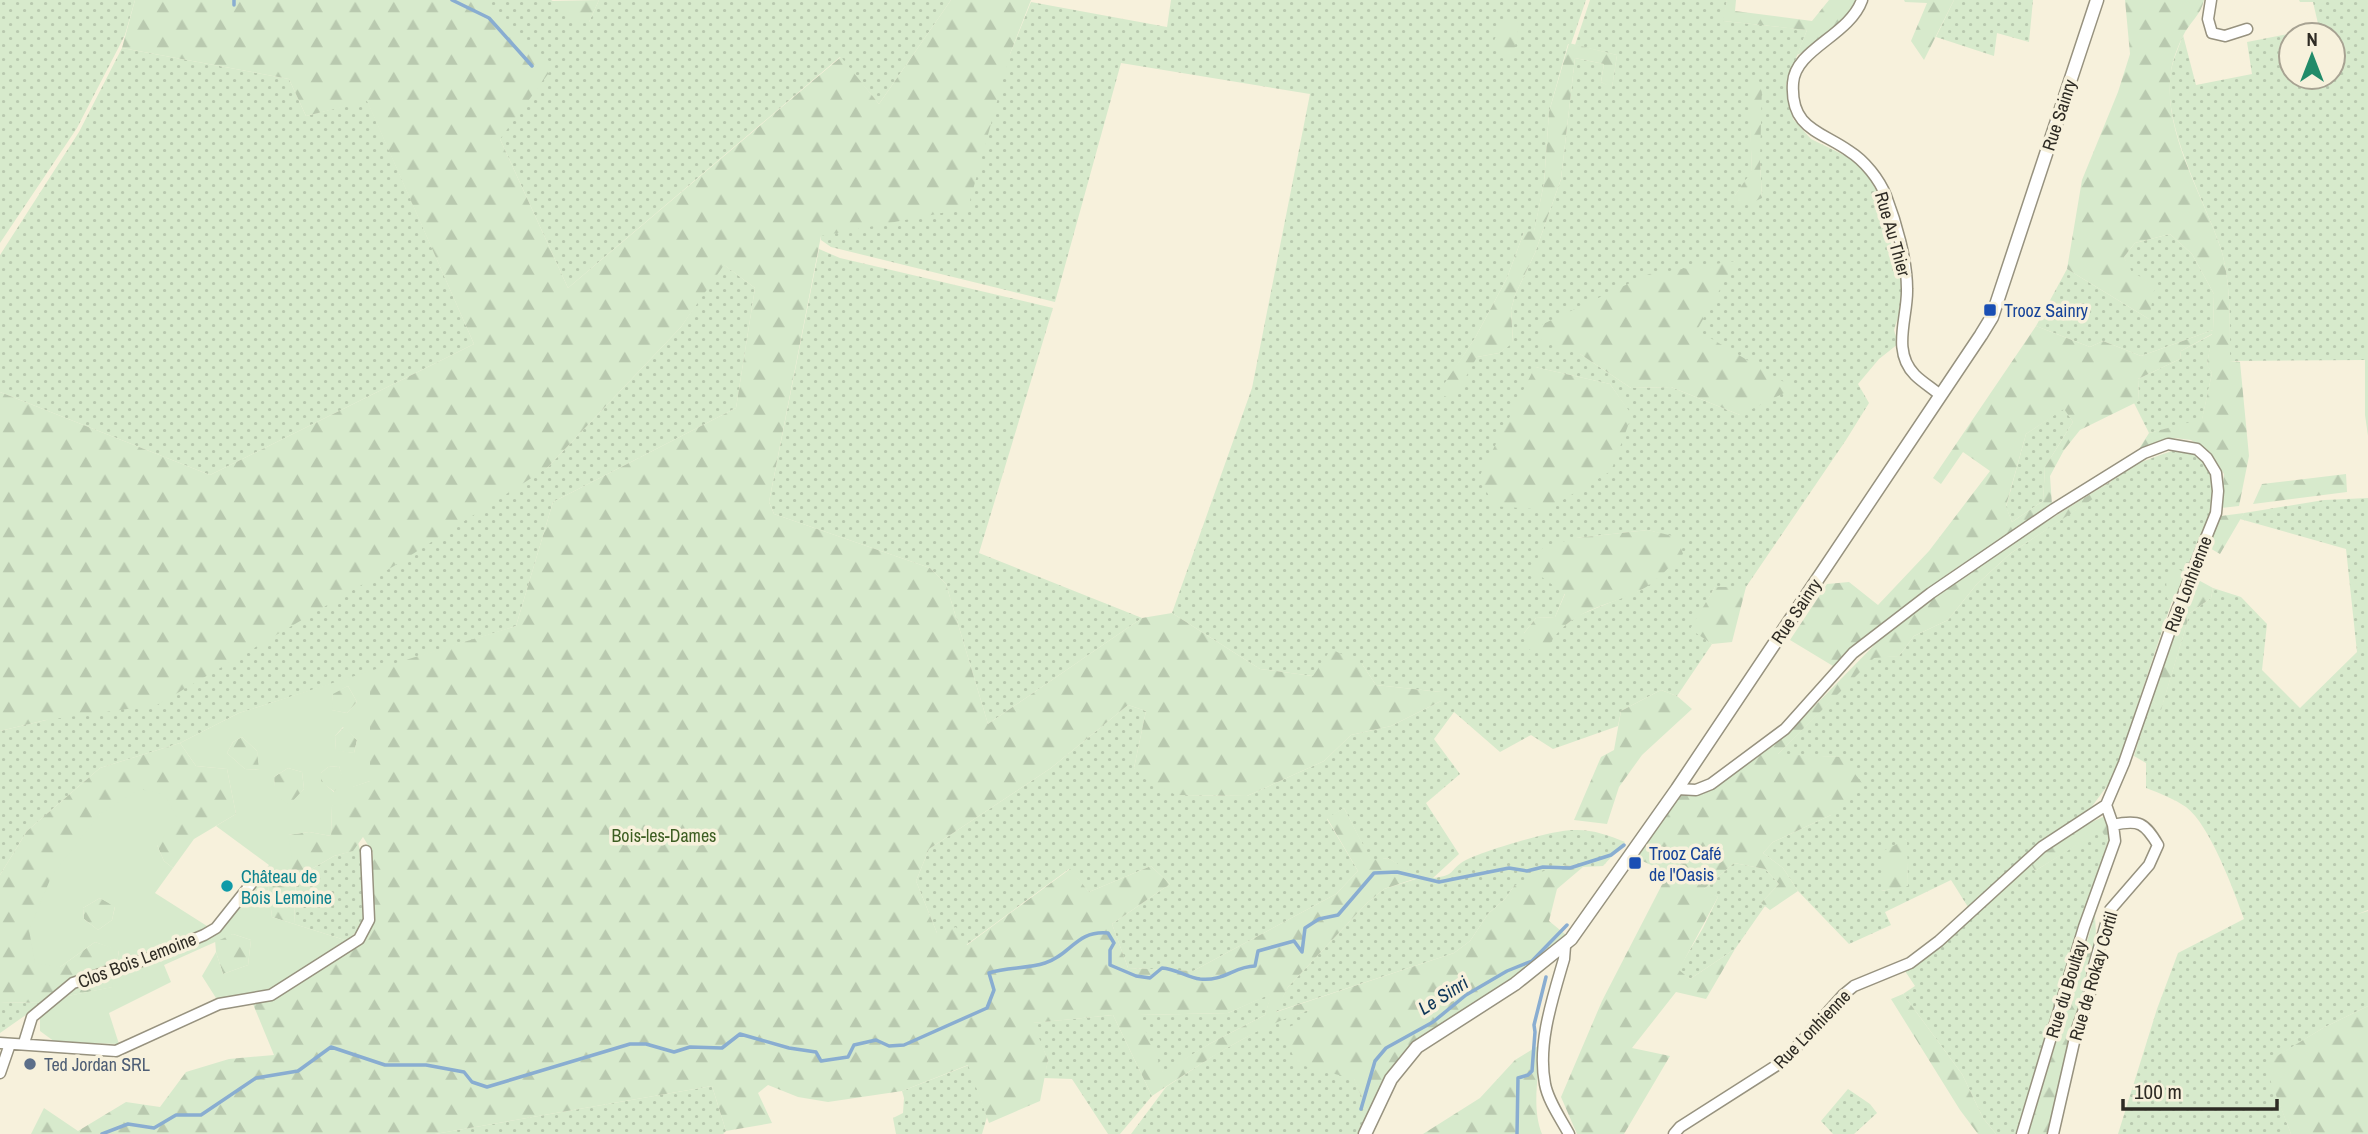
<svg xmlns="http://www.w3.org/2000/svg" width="2368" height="1134" viewBox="0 0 2368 1134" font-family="'Archivo Narrow',sans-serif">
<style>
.grass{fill:url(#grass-dots);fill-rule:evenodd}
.forest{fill:url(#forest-firs);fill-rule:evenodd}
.green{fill:#d7eacc;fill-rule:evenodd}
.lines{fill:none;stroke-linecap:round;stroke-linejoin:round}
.stream{stroke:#89add1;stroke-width:3.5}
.minor-casing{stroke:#97927f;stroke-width:13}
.tertiary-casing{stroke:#97927f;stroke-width:15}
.minor{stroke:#fff;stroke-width:10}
.tertiary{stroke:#fff;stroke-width:12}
.transit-dot{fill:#1a4fb4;stroke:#f7f1dc;stroke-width:2.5}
.culture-dot{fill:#0f9aa8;stroke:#f7f1dc;stroke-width:2.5}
.service-dot{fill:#5c6f8a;stroke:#f7f1dc;stroke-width:2.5}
.labels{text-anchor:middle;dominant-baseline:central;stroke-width:7;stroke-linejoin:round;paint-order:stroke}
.street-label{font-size:18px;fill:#2e2b24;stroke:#f7f1dc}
.transit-label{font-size:18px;fill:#164399;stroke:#f7f1dc;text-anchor:start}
.park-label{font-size:18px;fill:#3d5e22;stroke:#f7f1dc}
.culture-label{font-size:18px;fill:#0d838f;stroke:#f7f1dc;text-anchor:start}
.service-label{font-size:18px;fill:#4e5e75;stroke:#f7f1dc;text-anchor:start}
.water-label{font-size:19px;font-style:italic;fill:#0d3558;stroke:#f7f1dc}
</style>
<defs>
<pattern id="grass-dots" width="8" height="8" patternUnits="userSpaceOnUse" patternTransform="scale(1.75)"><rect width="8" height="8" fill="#d7eacc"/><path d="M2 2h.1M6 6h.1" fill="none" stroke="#b9c9af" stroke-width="1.8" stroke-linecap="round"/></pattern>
<pattern id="forest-firs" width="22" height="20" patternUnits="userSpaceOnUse" patternTransform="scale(1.75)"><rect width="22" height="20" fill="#d7eacc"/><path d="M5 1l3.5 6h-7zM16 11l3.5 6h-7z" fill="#b9c9af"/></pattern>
</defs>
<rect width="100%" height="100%" fill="#f7f1dc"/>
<path class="grass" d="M0,0H135L125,35L77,128L0,243Z
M485,0H551L589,22L599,0H951L879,104L840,57L568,288L500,139Z
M1171,0H1586L1571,44H1568L1549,112L1544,183L1534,232H1524L1507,278L1475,338L1439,393L1477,357L1499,353L1513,342L1511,310L1515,295L1535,253L1561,179L1575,58L1604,64L1601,82L1612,87L1617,55L1575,45L1590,0H1727L1724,21L1807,30L1786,84L1793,119L1811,139L1854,160L1870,179L1877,192L1898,269L1904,282L1903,302L1894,330L1898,344L1879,359L1858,384L1869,403L1846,440L1746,587H1715L1691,629L1712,644L1677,696L1661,690L1621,711L1618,726L1553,749L1531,735L1500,752L1454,712L1434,739L1460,774L1426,803L1459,854L1433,878C1457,875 1448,871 1464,861C1482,851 1553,830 1573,830C1591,829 1609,835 1625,842L1603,866L1583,867L1562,865L1514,886L1505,899L1488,914L1470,941L1454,953L1275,1012L1288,987L1367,903L1384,889L1419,878L1388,858L1371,861L1344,808L1327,819L1358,871L1336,894L1193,971L1128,968L1112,924L1170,884L1151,866L1089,892L1069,869L966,945L937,933L916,881L929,849L1051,768L1128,705L1146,711L1134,768L1177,795L1247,796L1324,761L1351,735L1391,726L1441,701V692L1376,685L1362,664L1313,676L1260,669L1172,613L1252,388L1310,94L1121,63L1055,302L831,247L821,240V236L1010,54L1031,2L1167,27ZM1749,84L1760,162L1762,198L1735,195L1752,172ZM1735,261L1696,330L1740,415L1671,387L1631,388L1580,354ZM1535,367L1610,384L1632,416ZM1648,530L1677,538L1643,589L1577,616L1555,633L1546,649L1524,633L1536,618L1555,617L1565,593L1576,538Z
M1954,0H2033L2029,42L1997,33L1994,56L1936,37Z
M2299,0H2368V436L2365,415V360L2230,361C2230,328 2231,281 2221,249C2204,198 2161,125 2171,71C2173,59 2179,47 2183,35L2196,85L2252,74L2247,42L2319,28L2313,2H2300ZM2291,35H2333V77H2291Z
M122,48L289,79L306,116L367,100L474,344L210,475L0,392V255L79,132Z
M2170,234L2192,254L2214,294L2213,330L2141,356L2103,341L2090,347L2036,326L2067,269L2149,319L2124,257L2135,243Z
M819,249L840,258L1053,308L979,553L1142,618L988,724L946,584L930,568L774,514L769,502Z
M723,264L755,288L736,408L553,502L516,626L239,713L180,743L100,768L27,831L0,875V731L46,720L547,468L681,327Z
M2213,334L2207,364L2212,373L2202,420L2149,433L2134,403L2139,400L2138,379L2180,359L2181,351Z
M2064,408L2073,422L2045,467L2043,501L2012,522L2006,507L2026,434Z
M2172,451C2178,452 2188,451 2193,454C2232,478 2204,541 2187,572C2182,581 2173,590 2167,598L2172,601L2113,778L2090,809L2045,839L1968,907L1951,880L1885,912L1891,925L1849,944L1798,891L1783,868L1763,853L1773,842L1831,815L1842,757L1777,755L1874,657L1899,656L1914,636L1948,620L1976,585L2011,553L2104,491C2116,469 2149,459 2172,451ZM1906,839L1908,885L1882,891H1881Z
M2368,498V910L2358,914L2368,911V1006L2323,1028L2265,1064L2291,1134H2118L2157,1009L2178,953L2244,919C2234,891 2210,825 2186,807C2174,799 2160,793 2146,788V763L2134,756L2151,699L2161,709L2190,613L2211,598L2213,588L2241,597L2267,624L2262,670L2300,708L2357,652L2346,549L2240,519L2244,513L2324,500Z
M2101,829L2108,841L2071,954L2018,1134H1996L1983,1118L1962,1074L1903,994L1915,986L1905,971L1940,946L2031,864L2035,871Z
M358,843L365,867V921L348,941L294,924L296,878L334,856L352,851Z
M1734,863L1765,869L1779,884L1761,903L1765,906L1735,949L1690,979L1678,970L1703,928L1718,897L1703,890Z
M1272,993L1265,1015L1211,1043L1163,1073L1138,1015L1228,1013Z
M0,1002L43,1003L0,1033Z
M1309,1010V1019L1354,1078L1369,1115L1361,1134H1131L1166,1087L1216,1054L1277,1020Z
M1113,1015L1152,1096L1120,1134H1108L1072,1079L1044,1078L1048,1060L1032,1023Z
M969,1065L987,1117L982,1134H896L893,1118L903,1113L904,1098L902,1091Z
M712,1086L726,1131L723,1134H435Z
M1848,1089L1870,1104L1877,1113L1854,1134H1833L1821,1121Z"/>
<path class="forest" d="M135,0H485L554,66L500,139L568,288L841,57L879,104L951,0H1031L1010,54L968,208L821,236L769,502L774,514L930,568L946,584L988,724L1142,618L1172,613L1260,669L1313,676L1331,649L1362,664L1376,685L1441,692V701L1391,726L1351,735L1324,761L1247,796L1176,795L1145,779L1134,768L1146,711L1128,705L1051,768L929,849L916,881L937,933L956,927L967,945L1070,869L1089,892L1151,866L1170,884L1112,924L1128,968L1193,971L1336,894L1358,871L1327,818L1344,808L1371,860L1388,858L1420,877L1384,889L1367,903L1288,987L1276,1012L1454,953L1470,941L1488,914L1505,899L1514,886L1538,873L1562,865L1583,867L1557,889L1549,921L1571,939L1417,1047L1369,1115L1354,1079L1297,1064L1281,1030L1309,1019V1010C1251,1029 1202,1063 1152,1096L1113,1015L1033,1023L1048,1060L1040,1101L989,1123L968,1065L902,1091L828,1102L798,1097L768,1085L758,1093L772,1123L726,1131L712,1086L435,1134H31L44,1108L78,1131L126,1102L160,1107L186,1072L229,1059L274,1055L253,1004L366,939L373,853L363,837L353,851L334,856L296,878L294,924L272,917L267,877L287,835L309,832L331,836L332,806L352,787L370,781V671L516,626L553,502L736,408L755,288L724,265L681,327L547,468L394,566L157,705L46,720L0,731V392L210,475L474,344L367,101L306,116L289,79L122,48ZM1271,994L1265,1015L1211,1043L1163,1072L1139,1015L1228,1013Z
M599,0L589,22L572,23L551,1Z
M1727,0H1736L1735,11L1812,21L1829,0H1856L1852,17L1816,45L1797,55L1807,30L1723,21Z
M1904,0H1954L1924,60L1911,41L1927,3L1905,2Z
M2125,0H2204C2201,15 2189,23 2183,36C2178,46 2172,61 2171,72C2162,131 2203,195 2221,249C2231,281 2230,327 2230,361L2240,362L2249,456L2239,506L2221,508L2224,474L2210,452L2191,440L2175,438L2137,452L2149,433L2202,419L2212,373L2207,365L2212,334L2181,351L2180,359L2138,379L2139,401L2080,430L2064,450L2050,476L2052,505L1949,573L1833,666L1790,640L1827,584L1849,582L1878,605L1929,551L1990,471L1963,452L1941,484L1933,478L2036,326L2090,347L2103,341L2141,356L2213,330L2214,294L2192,254L2170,234L2135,243L2124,257L2132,272L2155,285L2149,319L2067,269L2082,180L2118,92L2130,54ZM2064,409L2073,422L2045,467L2043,501L2012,522L2006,506L2026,434Z
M1504,19L1519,23L1513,58L1492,45Z
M1569,43L1617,55L1612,88L1601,82L1604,64L1575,58L1561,179L1535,253L1515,295L1511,310L1513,343L1499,353L1477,357L1453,400L1438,393L1475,338L1507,278L1524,232L1534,231L1544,183L1549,112Z
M1748,84H1762L1760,162L1762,198L1747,205L1736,204L1735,195L1752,171Z
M1736,261L1697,330L1794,388L1740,415L1671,387L1631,388L1580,354L1542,341L1541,325L1649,274Z
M1535,367L1610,384L1632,415L1611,471L1546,510L1494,506L1479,477Z
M2346,474L2347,492L2253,504L2262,484Z
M2110,482L2105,491L2011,553L1976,585L1948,620L1914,636L1899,656L1874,658L1778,754L1842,757L1862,783L1831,815L1773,842L1763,853L1783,868L1798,891L1770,910L1761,903L1779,884L1765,869L1734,863L1704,889L1718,897L1679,970L1690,979L1735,949L1706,999L1676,992L1632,1048L1670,1056L1624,1134H1577L1561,1097L1602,1001L1668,873L1634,857L1679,793L1700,795L1786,735L1892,627L2031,531Z
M2244,513L2220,554L2208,547L2221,516Z
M1648,530L1677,537L1683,554C1670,566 1656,582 1641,590C1605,608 1567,609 1547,649L1527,650L1524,633L1536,618L1555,617L1565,594L1532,570L1543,547L1576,538Z
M2178,569L2213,588L2211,598L2190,613L2161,710L2151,699L2181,607L2167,598L2166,579Z
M1715,587H1746L1732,642L1712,644L1690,629Z
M348,686L357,702L347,713L331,710L333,693Z
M1661,690L1677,696L1692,709L1642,755L1619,787L1607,824L1574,820L1601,757L1614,750L1621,711Z
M344,727L357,740L354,753L336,751L335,736Z
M242,737L257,751L260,770L245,769L227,753L233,742Z
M180,743L196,766L227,769L236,814L194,839L173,868L164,861L157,845L100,814L60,967L95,942L119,950L113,987L58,998L43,1003L0,1002V875L27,831L100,768Z
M339,766L344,780L335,792L321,782V773L328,767Z
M288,768L302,772L304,789L289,806L275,796L274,777Z
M2105,816L2113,838L2108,841L2101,830L2035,871L2031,864L2070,832Z
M1907,839L1908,886L1881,891L1885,850Z
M100,898L115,906L112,920L98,930L84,919L83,908Z
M2095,915L2096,936L2049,1134H2028Z
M233,934L251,940L248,965L223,974L216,952L215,940Z
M1903,994L1962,1074L1983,1118L1996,1134H1978L1960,1110L1891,999Z
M2368,1006V1134H2291L2264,1064L2323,1028Z
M1541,1044C1539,1073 1531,1107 1542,1134H1423L1480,1098L1515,1060Z"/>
<path class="green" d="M370,671V781L353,787L356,802L332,806L331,836L309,832L288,835L293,865L267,877L272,917L348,941L266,992L216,998L202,976L216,952L223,974L248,965L251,940L233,934L164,965L171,982L109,1013L119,1044L55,1042L40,1031V1016L58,998L112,987L119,951L95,942L60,967L35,963L29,930L52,875L100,814L140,789L165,795L178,820L157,845L164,861L173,868L155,893L218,933L269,865L216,826L236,814L227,769L196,766L180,743L239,713ZM348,686L357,702L347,713L332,710L333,694ZM343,727L357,740L354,753L336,750L335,736ZM242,737L257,751L259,770L245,769L227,753L233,742ZM339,766L343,780L334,792L321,781V773L328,767ZM288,768L302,772L304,789L289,805L276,796L274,777ZM100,898L115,907L112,920L98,930L84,919L83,908Z"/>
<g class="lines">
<path class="stream" d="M234,0V5
M452,0L489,18L532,66
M1361,1109L1375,1061L1386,1048L1433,1022L1466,995L1507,971L1532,961L1567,925
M102,1134L128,1124L154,1128L176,1115H201L256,1078L298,1071L331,1047L385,1065H426L464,1072L472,1082L487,1087L630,1044H646L674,1052L690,1047L722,1048L740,1034L789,1048L816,1052L821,1061L848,1057L854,1045L876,1040L889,1046L904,1045L987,1008L994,990L989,973C1007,967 1027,969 1045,963C1071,955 1076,930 1108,933L1114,943L1110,950V965L1136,976L1150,978L1162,968C1176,969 1187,977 1200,979C1223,982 1235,966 1255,966L1258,951L1294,941L1302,952L1305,928L1319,919L1338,915L1374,873L1397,872L1439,882L1509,868L1527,871L1543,867L1570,868L1611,855L1624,845
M1517,1134L1518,1078L1528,1075L1532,1071L1535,1032L1534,1025L1546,977"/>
<g class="minor-casing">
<path id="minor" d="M1862,0C1849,36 1795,49 1793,83C1790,129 1821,131 1849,151C1865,161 1879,179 1886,196C1896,222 1907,260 1907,289C1908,317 1891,351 1915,375C1922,382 1932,388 1940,395
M2211,0L2208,19L2212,33L2225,36L2247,29
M1565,946L1564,959C1553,997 1537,1044 1545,1084C1548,1101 1561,1119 1569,1134
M0,1043L116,1051L219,1004L271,995L359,939L369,920L366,851
M24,1043L32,1017L73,983L144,960L204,935L216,928L251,884V876
M0,1073L10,1044
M1674,1134L1680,1127L1785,1060L1843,995L1854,986L1910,963L1939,941L2042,847L2106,805L2124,763L2177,610L2216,513L2218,491L2216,473L2207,458L2197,449L2168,444L2144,453L2054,509L1931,593L1853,653L1785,729L1711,784L1696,790L1677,789
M2022,1134L2084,927L2115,841L2113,825L2106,805
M2053,1134L2077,1029L2091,990L2093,969L2110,910L2149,865L2158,845C2145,823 2139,819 2113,825"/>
</g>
<g class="tertiary-casing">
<path id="tertiary" d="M1365,1134L1391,1079L1417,1047L1515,984L1571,939L1677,789L1981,335L1992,317L2097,0"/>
</g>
<use href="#minor" class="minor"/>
<use href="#tertiary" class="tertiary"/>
</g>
<g class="transit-dot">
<rect x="1983" y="303" width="14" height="14" rx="3.5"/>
<rect x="1628" y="856" width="14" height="14" rx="3.5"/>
</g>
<circle class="culture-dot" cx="227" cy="886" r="7"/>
<circle class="service-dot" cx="30" cy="1064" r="7"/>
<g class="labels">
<g class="street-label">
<text transform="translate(2059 115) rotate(-72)">Rue Sainry</text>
<text transform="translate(1893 234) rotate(74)">Rue Au Thier</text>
<text transform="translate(2188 584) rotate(-69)">Rue Lonhienne</text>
<text transform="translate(1796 611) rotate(-56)">Rue Sainry</text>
<text transform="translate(137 960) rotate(-21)">Clos Bois Lemoine</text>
<text transform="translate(2093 976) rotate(-74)">Rue de Rokay Cortil</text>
<text transform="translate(2066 989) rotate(-73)">Rue du Boultay</text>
<text transform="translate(1812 1029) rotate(-46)">Rue Lonhienne</text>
</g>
<g class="transit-label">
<text x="2004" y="310">Trooz Sainry</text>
<text x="1649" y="853">Trooz Café<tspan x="1649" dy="21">de l'Oasis</tspan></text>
</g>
<g class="park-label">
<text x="664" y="835">Bois-les-Dames</text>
</g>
<g class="culture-label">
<text x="241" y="876">Château de<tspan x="241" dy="21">Bois Lemoine</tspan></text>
</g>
<g class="service-label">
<text x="44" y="1064">Ted Jordan SRL</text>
</g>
<g class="water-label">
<text transform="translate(1443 995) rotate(-32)">Le Sinri</text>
</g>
</g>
<g transform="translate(2312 56)"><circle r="33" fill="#f7f1dc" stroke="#a7a292" stroke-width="2"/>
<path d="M0-5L12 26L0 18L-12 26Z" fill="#218b69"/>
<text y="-10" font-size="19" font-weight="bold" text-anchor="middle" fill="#2e2b24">N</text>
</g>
<path d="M2123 1099v10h154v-10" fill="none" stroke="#2e2b24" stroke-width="3.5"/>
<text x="2134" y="1099" font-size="21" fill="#2e2b24" stroke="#f7f1dc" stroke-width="5" paint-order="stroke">100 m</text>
</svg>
